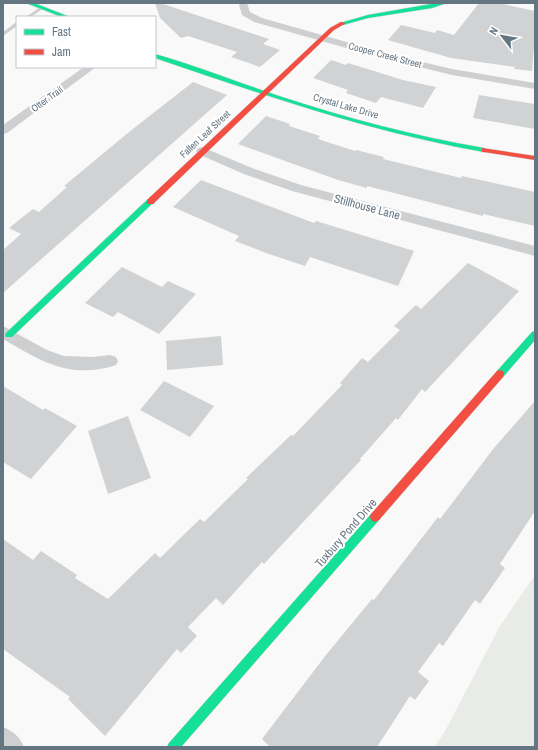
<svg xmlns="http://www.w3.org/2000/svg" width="538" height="750" viewBox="0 0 538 750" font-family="'Archivo Narrow',sans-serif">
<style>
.green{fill:#e8ebe6}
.building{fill:#d0d2d3}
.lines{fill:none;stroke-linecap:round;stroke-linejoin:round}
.fast-casing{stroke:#d5d6d7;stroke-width:1}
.jam-casing{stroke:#d5d6d7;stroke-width:1}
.lane{fill:#cecfd0;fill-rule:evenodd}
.street{fill:#cecfd0;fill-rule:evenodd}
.fast{fill:#16e098;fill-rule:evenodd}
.jam{fill:#f24e42;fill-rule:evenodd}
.labels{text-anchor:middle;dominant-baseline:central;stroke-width:4;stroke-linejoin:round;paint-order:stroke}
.far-street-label{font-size:10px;fill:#657683;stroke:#fff}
.street-label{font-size:12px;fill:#657683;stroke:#fff}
</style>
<rect width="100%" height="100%" fill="#f9f9f9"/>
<path class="green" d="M535,575V747H434L444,733L500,626Z"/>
<path class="building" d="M155,3H160L269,39L263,44L280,50L260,67L231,57L237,52L188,36L181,38L160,18Z
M479,3H498L535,11V34L532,71L514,69L515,67L451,58L388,40L401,25L435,33L437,30L454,35Z
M331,60L346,65L348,63L403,80L436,87L423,108L381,97L376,103L346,93L348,90L313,78Z
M193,82L227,95L3,293V250L21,234L9,228L33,209L39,212L67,187L64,186L129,132Z
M479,95L535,104V129L473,118Z
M266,116L290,124L289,126L320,136L318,139L355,151L356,150L384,157L383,159L461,178L462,176L535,192V226L483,214V216L367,186V188L338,180L238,144Z
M201,180L314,223L316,221L414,251L398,286L310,257L305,266L269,254L235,241L239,236L173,207Z
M468,263L519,291L425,392L422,389L398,420L396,418L360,459L361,460L264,564L262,562L223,605L216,598L188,627L197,636L181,653L177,649L105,736L68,699L70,697L3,649V539L33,560L41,551L77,575L75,578L108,599L155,553L160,558L200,519L204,522L248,479L246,478L291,435L293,436L342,385L340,383L362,358L368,362L400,330L394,326L416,305L421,309Z
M122,267L162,287L168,281L196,294L159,334L118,312L113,317L85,303Z
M221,336L223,365L167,370L166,341Z
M164,381L214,406L190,437L140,410Z
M3,386L43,410L45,408L77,426L31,479L3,462Z
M535,401V511L500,564L505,568L480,604L475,600L443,646L439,643L418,672L429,681L415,700L410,696L377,747H270L262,739L326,655L372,599L374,600L438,517L440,519L494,448Z
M128,416L151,478L108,494L88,431Z"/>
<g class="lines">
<g class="fast-casing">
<path id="fast" d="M26,3H34L70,17H62Z
M437,3H447L432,8L368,18L343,25L340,23L368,15Z
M155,54C197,66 237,82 279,96C346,118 414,136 484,148L487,150L484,152C371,132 264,95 155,58Z
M147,200H153L154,202L12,337H6L5,335L6,333Z
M535,331V340L503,377H497L496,374L497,371L532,332Z
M375,512L379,514L380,517L379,520L181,747H167L169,743L371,514Z"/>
</g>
<g class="jam-casing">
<path id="jam" d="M341,22L346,23L334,30L153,204H147V200L330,28Z
M482,148L535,156V160L484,152H482Z
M500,370L503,371L504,374L503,377L379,520L375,522L371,520L370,517L371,514L497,371Z"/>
</g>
<path class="lane" d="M40,7L44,8L31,17H26Z
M15,23H17V26L3,36V32Z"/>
<path class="street" d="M241,3H247L250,12L262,18L389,54L452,69L535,83V89L452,75L382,58L254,22L242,15L239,5Z
M84,67H96L7,133L3,134V125Z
M202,147L252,168L301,185L535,246V256L292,191L244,174L198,154L196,151L198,148Z
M3,326L47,350L64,356L92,357L110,355L116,357L118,361L116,365C71,380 40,361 3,339Z
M3,727C13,731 20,737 24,747H3Z"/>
<use href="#fast" class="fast"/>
<use href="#jam" class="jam"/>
</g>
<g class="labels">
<g class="far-street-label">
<text transform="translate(385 55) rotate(15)">Cooper Creek Street</text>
<text transform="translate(47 99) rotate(-36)">Otter Trail</text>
<text transform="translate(346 106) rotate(16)">Crystal Lake Drive</text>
<text transform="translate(205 134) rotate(-43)">Fallen Leaf Street</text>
</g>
<g class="street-label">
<text transform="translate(367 207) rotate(15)">Stillhouse Lane</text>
<text transform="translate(346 533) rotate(-49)">Tuxbury Pond Drive</text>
</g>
</g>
<rect width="538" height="750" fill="none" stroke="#657683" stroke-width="8"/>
<rect x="16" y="16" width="140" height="52" fill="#ffffff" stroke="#c1c8cd"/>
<rect x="24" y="29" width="20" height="6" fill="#16e098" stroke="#c1c8cd"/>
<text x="52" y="36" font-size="12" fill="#657683">Fast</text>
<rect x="24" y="49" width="20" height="6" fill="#f24e42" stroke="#c1c8cd"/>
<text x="52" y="56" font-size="12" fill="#657683">Jam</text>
<g transform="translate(502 36) rotate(301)" stroke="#ffffff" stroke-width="3" paint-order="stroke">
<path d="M0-3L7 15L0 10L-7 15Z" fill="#657683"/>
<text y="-6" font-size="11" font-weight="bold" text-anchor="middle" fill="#657683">N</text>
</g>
</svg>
